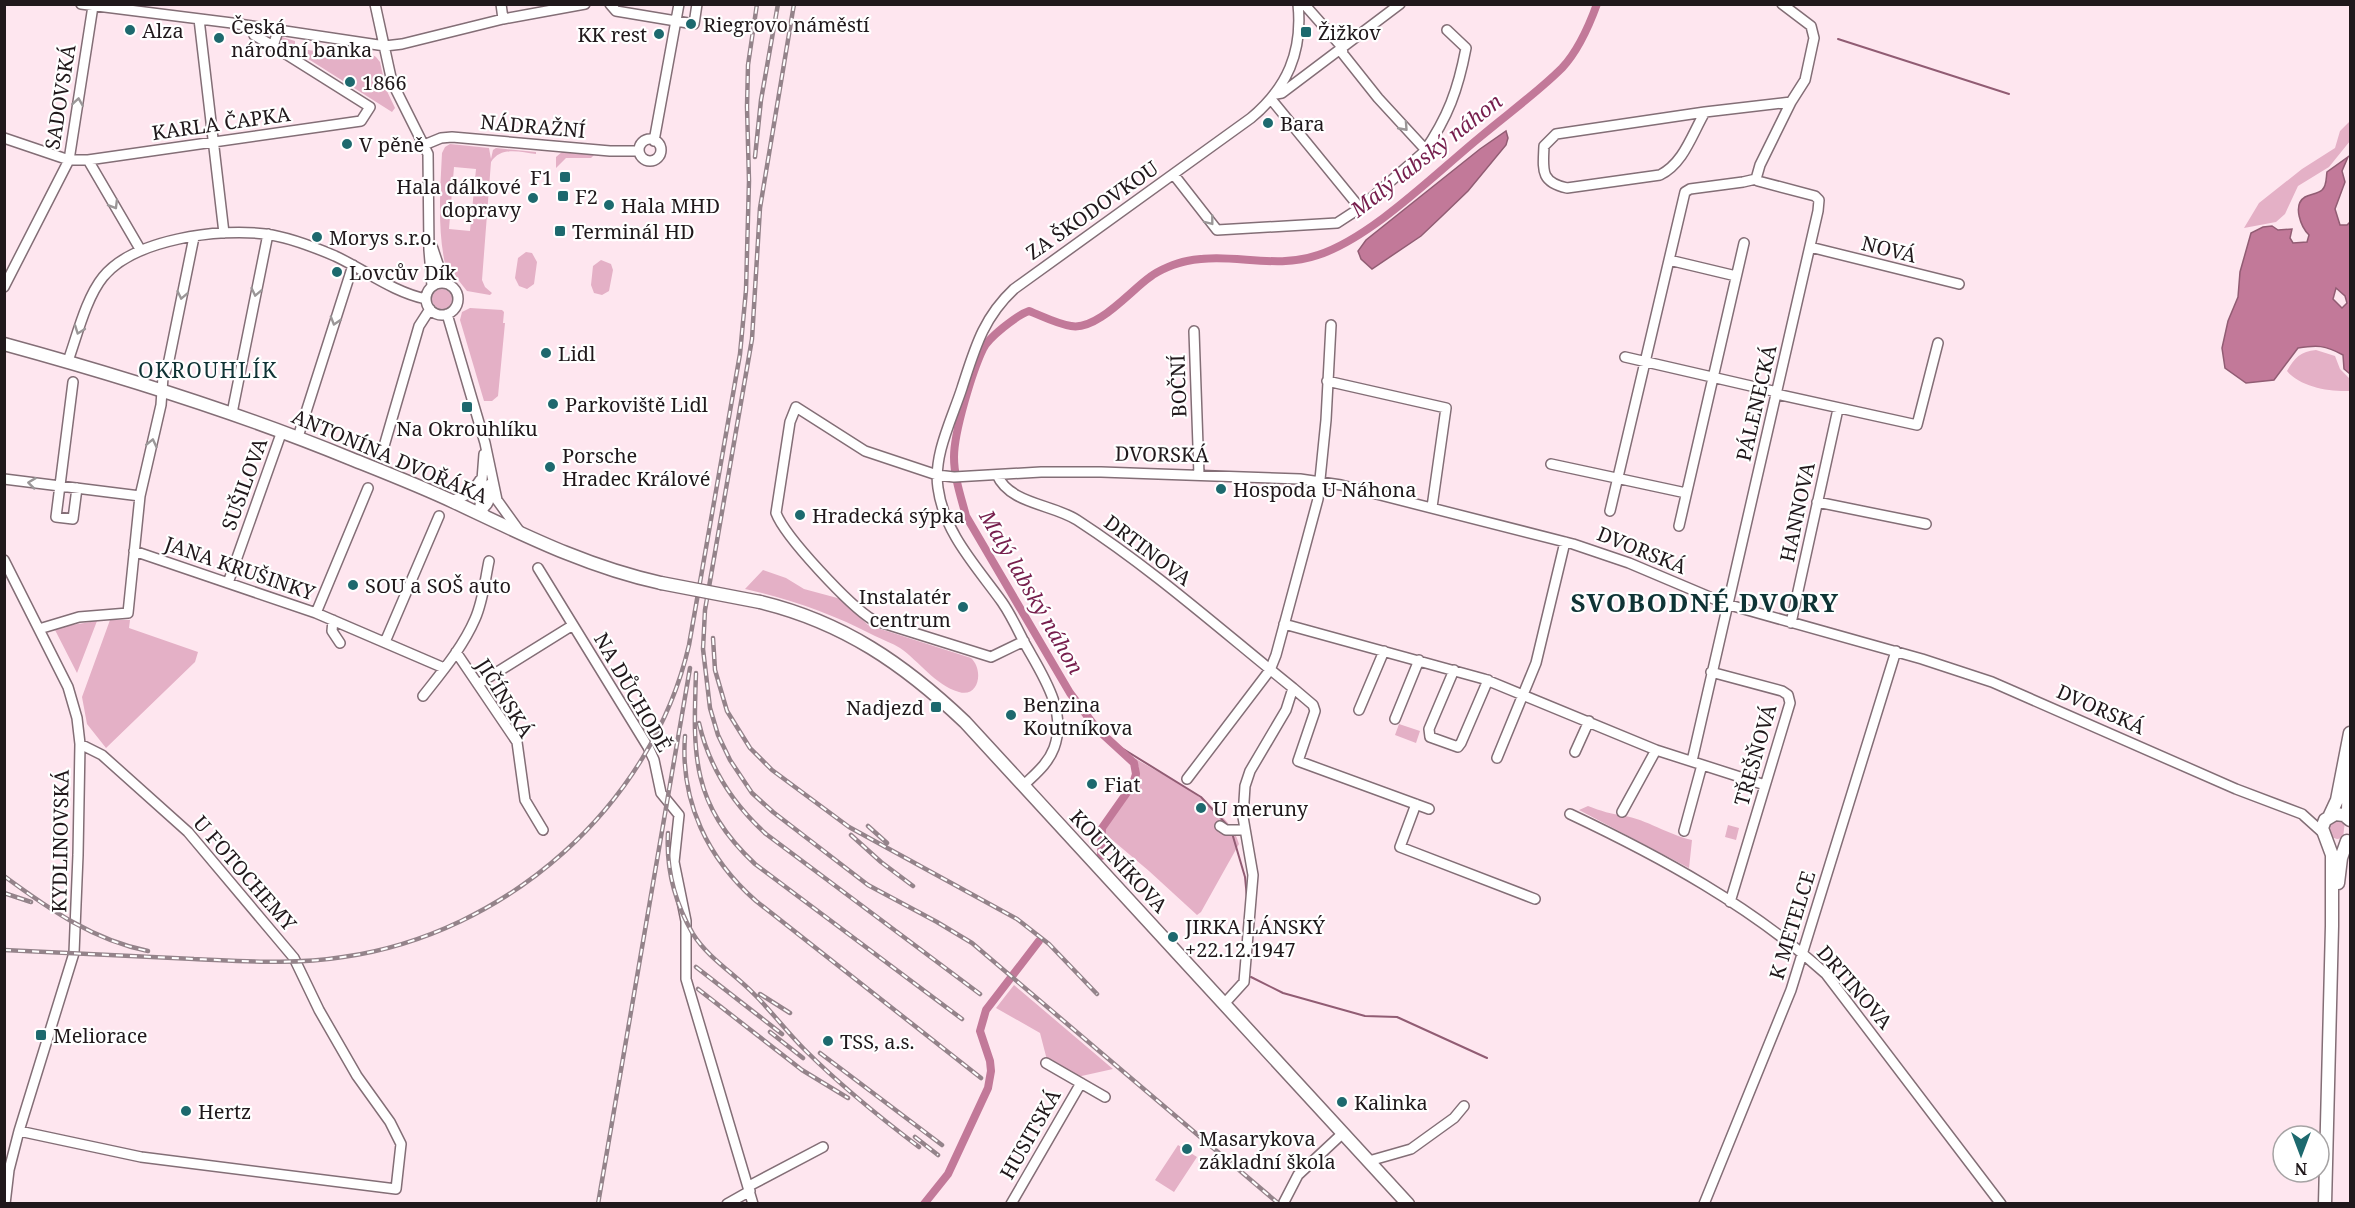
<svg xmlns="http://www.w3.org/2000/svg" width="2355" height="1208" viewBox="0 0 2355 1208" font-family="'Noto Serif',serif">
<style>
.green{fill:#e4b0c6;fill-rule:evenodd}
.water{fill:#c27999;stroke:#915c73;stroke-width:1.5;fill-rule:evenodd}
.lines{fill:none;stroke-linecap:round;stroke-linejoin:round}
.stream{stroke:#915c73;stroke-width:2}
.canal{stroke:#c27999;stroke-width:8}
.minor-casing{stroke:#836e76;stroke-width:12}
.major-casing{stroke:#836e76;stroke-width:15}
.minor{stroke:#fff;stroke-width:9}
.major{stroke:#fff;stroke-width:12}
.rail-casing{stroke:#94838a;stroke-width:4.5}
.rail{stroke:#fff;stroke-width:2;stroke-dasharray:7;stroke-linecap:butt}
.major-bridge-casing{stroke:#836e76;stroke-width:15;stroke-linecap:butt}
.major-bridge{stroke:#fff;stroke-width:12}
.oneway{stroke:#9b9798}
.poi-dot{fill:#1d696e;stroke:#fff;stroke-width:2}
.labels{text-anchor:middle;dominant-baseline:central;stroke-width:4.5;stroke-linejoin:round;paint-order:stroke}
.poi-label{font-size:20px;fill:#20181b;stroke:#fff;text-anchor:start}
.street-label{font-size:20px;fill:#20181b;stroke:#fff}
.water-label{font-size:21px;font-style:italic;fill:#761e4d;stroke:#fff}
.neighbourhood-label{font-size:21px;letter-spacing:1.5px;fill:#0f3335;stroke:#fff}
.district-label{font-size:26px;font-weight:bold;letter-spacing:1.5px;fill:#0f3335;stroke:#fff}
</style>
<rect width="100%" height="100%" fill="#fee6ef"/>
<path class="green" d="M282,37L295,41V48L341,55L343,49L368,52L376,57L380,62L386,89L395,108L392,112L302,55L299,59L280,47L278,43Z
M2350,121V141L2329,167L2298,186L2285,214L2276,222L2244,228L2259,203L2302,169L2335,148L2340,131Z
M450,144L489,148L491,159L493,150L496,148L536,152V154C520,152 501,146 491,162L482,280L485,287L492,293L490,295L467,291L459,281L447,273C437,233 440,194 442,153L445,147ZM454,167L476,169L470,231L449,229Z
M563,151L596,153L591,158H566L556,168V157Z
M526,252L532,253L537,262L534,284L527,289L519,286L515,278L518,258Z
M601,260L611,264L613,270L609,291L602,295L594,293L591,285L593,266Z
M432 299a10 10 0 1 1 20 0a10 10 0 1 1-20 0Z
M470,308L502,310L504,312L503,323H505L498,396L492,401H484L460,320L462,312Z
M2316,350L2335,356L2340,369L2350,379V391C2330,392 2300,387 2287,371C2294,358 2301,351 2316,350Z
M763,570L786,578L804,589L841,599L868,625L971,658C984,670 979,698 959,692C935,685 919,661 900,648C892,643 883,640 875,636C830,613 793,600 745,589Z
M110,620H130L129,628L198,652L195,662L106,748L87,724L82,697Z
M97,621L77,673L55,630L65,626Z
M1399,724L1420,731L1416,743L1395,735Z
M1131,756C1162,775 1230,806 1239,844L1201,912L1197,915L1149,871L1104,833L1106,826L1138,783L1139,767Z
M1588,806C1601,811 1611,814 1625,816C1645,819 1669,835 1692,840L1689,868L1579,810Z
M2333,819L2345,821L2343,838L2337,839L2331,837L2327,826Z
M1728,825L1739,828L1736,840L1725,837Z
M1014,985L1113,1069L1077,1077L1047,1060L1040,1033L996,1008Z
M1178,1145L1197,1157L1174,1192L1155,1180Z"/>
<path class="water" d="M1506,131L1508,138L1506,145L1468,191L1441,217L1421,236L1372,269L1361,259L1358,251L1366,240L1480,149Z
M2348,157L2342,171L2345,182L2335,209L2340,225H2347L2350,222V374L2344,369L2343,355C2325,345 2317,345 2298,348L2274,380L2246,383L2225,368L2222,348L2228,321L2238,297L2240,272L2251,233L2263,227L2272,226L2278,230L2292,229L2290,238L2293,243L2307,242L2309,235C2301,227 2292,205 2305,197C2310,194 2318,194 2322,190C2327,186 2326,177 2327,172ZM2336,288L2345,296L2347,303L2342,308L2333,299Z"/>
<g class="lines">
<path class="stream" d="M1838,39L2009,94
M1107,739L1201,797L1228,826
M1232,833L1245,877L1247,898
M1251,977L1283,993L1365,1016L1397,1017L1487,1058"/>
<path class="canal" d="M1101,856L1102,828L1133,784L1136,774L1134,763L1097,729L1070,693L966,516C961,497 954,477 954,457C954,432 972,372 983,349C988,338 1017,315 1029,311C1042,316 1057,324 1071,326C1097,331 1130,291 1150,277C1159,270 1176,263 1187,261C1231,252 1275,270 1318,255C1371,238 1435,174 1479,138C1506,115 1537,93 1562,68C1578,51 1589,26 1597,4
M924,1204L948,1174L988,1088L991,1071L990,1061L980,1031L986,1010L1039,941"/>
<g class="minor-casing">
<path id="minor" d="M81,4L232,23L385,46L402,44L503,19L585,4
M375,4L392,82L428,154L429,250L432,286
M501,4L503,19
M610,4L616,11L694,24L697,4
M199,19L224,233
M251,26L254,35L273,46
M1276,94L1282,93L1400,4
M1271,99L1360,208
M1705,112C1692,134 1684,163 1660,175L1567,188C1540,182 1543,170 1544,146L1556,134L1705,112L1791,102
M4,138L69,160H88L361,121L370,107L273,46L278,31
M639 150a11 11 0 1 1 22 0a11 11 0 1 1-22 0Z
M654,141L679,4
M424,145L441,138L452,137L610,151H639
M1424,152C1448,117 1458,90 1466,48L1447,30
M88,160L140,249
M1174,175L1217,230L1337,223L1360,208L1424,152V148L1378,98L1343,54L1342,47L1304,4
M432,246L442,276L446,283
M1810,247L1959,284
M1669,260L1736,276
M426 299a16 16 0 1 1 32 0a16 16 0 1 1-32 0Z
M4,287L69,160L93,6
M447,314L485,443L497,500L520,532
M1194,331L1199,475
M1625,357L1777,392
M68,361C77,336 86,298 103,277C134,239 219,228 265,234C289,237 314,247 335,256C365,270 393,292 426,299
M1327,381L1446,408L1432,507
M73,382L56,517L73,519L77,488
M1776,394L1917,425L1938,343
M232,413L268,234
M298,437L353,265
M382,453L419,326L430,309
M484,454L480,506L486,517
M1551,464L1686,493
M997,475C1010,504 1052,504 1077,520C1154,570 1222,631 1293,688L1286,710L1250,771L1245,786L1243,817L1253,875L1244,982L1224,1004
M4,479L140,496
M451,501L471,493L480,480
M1817,502L1926,524
M476,510C491,508 490,497 490,484
M1610,511L1685,192L1690,189L1743,182L1756,179
M1679,526L1744,243
M134,551L316,613L444,668
M4,560L68,687L77,718L80,744L78,855L74,953L19,1131L9,1170L5,1204
M538,568L648,747L654,760L661,793L679,815L674,862L686,921V979L753,1204
M228,583L282,431
M316,613L368,488
M333,620L332,631L340,643
M1791,623L1838,409
M1284,624L1484,679L1656,750L1765,785
M39,629L79,617L128,613L140,496L161,405L163,377L168,365L194,237
M1024,641L991,657L873,620C850,606 785,537 776,513L790,422L796,407L865,451L937,475L954,477L1041,472H1101L1300,479L1341,485L1573,544L1629,563L1726,604L1922,659L1992,682L2236,789L2302,814L2322,832
M385,642L439,516
M456,652L517,742L525,800L543,830
M1454,670L1429,729L1430,737L1458,747L1461,743L1488,680
M1711,672L1782,691L1788,695L1790,703L1730,902
M478,684L573,625
M1293,688L1313,705L1315,711L1298,761L1429,809
M423,696C441,673 463,647 475,619C483,601 485,580 489,561
M1359,710L1384,651
M1395,719L1419,660
M1575,752L1589,721
M1497,758L1536,663L1565,542
M1692,761L1818,211L1819,200L1815,196L1758,181L1756,179L1760,165L1791,102L1805,80L1814,38L1811,26L1782,4
M1187,779L1270,670L1276,655L1318,499L1326,420L1331,325
M1023,786C1035,774 1048,764 1054,748C1068,710 1041,673 1024,642C1017,628 1011,615 1002,602C977,567 944,533 938,488C933,455 952,419 962,388C975,348 983,318 1014,289L1251,118C1287,88 1303,52 1298,4
M1416,804L1400,847L1535,899
M1622,812L1656,750
M1570,814C1661,857 1751,906 1826,974L2001,1204
M1220,826L1226,830H1244
M1684,831L1702,765
M1046,1063L1105,1097
M19,1131L141,1157L396,1189L401,1144L390,1122L357,1076L319,1010L294,958L188,832L102,755L80,744
M1369,1161L1411,1149L1454,1118L1464,1106
M749,1186L823,1147
M727,1204L750,1191
M1011,1204L1081,1083
M1283,1204L1298,1175L1343,1133
M1704,1204L1791,990L1896,651"/>
</g>
<g class="major-casing">
<path id="major" d="M4,344C121,376 237,412 349,458C384,472 420,486 454,502C522,534 587,567 661,583
M760,602C843,622 904,664 965,722L1408,1204
M2349,773L2348,810L2350,819
M2330,815L2337,800L2350,733
M2338,883L2341,858L2347,841
M2325,1204L2332,926V855L2322,828L2325,820L2335,814L2344,815L2350,820"/>
</g>
<use href="#minor" class="minor"/>
<use href="#major" class="major"/>
<g class="rail-casing">
<path id="rail" d="M794,4L760,208L752,339L705,610L703,649L710,708L718,735L730,760L752,793L773,812L868,885L937,922L972,943L1279,1204
M755,157L761,100L778,4
M713,638L715,670L727,711L750,748L772,770L849,827L1017,919L1049,944L1097,994
M696,673C693,755 691,804 755,864L962,1019
M699,723C709,767 733,804 766,834L980,994
M685,736C680,802 708,859 756,901L981,1078
M868,826L887,843
M668,833C666,868 675,903 693,934C708,958 735,974 755,995C772,1012 787,1032 804,1049C840,1085 878,1116 919,1147
M851,835L881,862L913,886
M4,876C49,909 93,940 148,951
M4,893L31,902
M4,950C68,953 131,956 194,959C244,961 294,965 343,957C506,934 652,806 689,645L740,354L746,290L749,181L747,107L748,65L757,4
M696,967L782,1034
M698,989L802,1070L848,1098
M760,994L790,1013
M770,1032L803,1058
M820,1053L942,1145
M915,1137L938,1155
M598,1204L690,668"/>
</g>
<use href="#rail" class="rail"/>
<g class="major-bridge-casing">
<path id="major-bridge" d="M661,583L760,602"/>
</g>
<use href="#major-bridge" class="major-bridge"/>
</g>
<defs><path id="oneway-chevron" d="M-2-3.5L2.5 0L-2 3.5" fill="none" stroke-width="1.6" stroke-linecap="round" stroke-linejoin="round" transform="scale(1.5)"/></defs>
<g class="oneway">
<use href="#oneway-chevron" transform="translate(78 102) rotate(-81)"/>
<use href="#oneway-chevron" transform="translate(1404 127) rotate(48)"/>
<use href="#oneway-chevron" transform="translate(114 205) rotate(59)"/>
<use href="#oneway-chevron" transform="translate(1210 221) rotate(52)"/>
<use href="#oneway-chevron" transform="translate(256 292) rotate(102)"/>
<use href="#oneway-chevron" transform="translate(182 295) rotate(102)"/>
<use href="#oneway-chevron" transform="translate(335 321) rotate(107)"/>
<use href="#oneway-chevron" transform="translate(79 330) rotate(110)"/>
<use href="#oneway-chevron" transform="translate(152 443) rotate(-77)"/>
<use href="#oneway-chevron" transform="translate(32 483) rotate(-173)"/>
</g>
<g class="poi-dot">
<circle cx="691" cy="24" r="6"/>
<circle cx="130" cy="30" r="6"/>
<rect x="1300" y="26" width="12" height="12" rx="3"/>
<circle cx="659" cy="34" r="6"/>
<circle cx="219" cy="38" r="6"/>
<circle cx="350" cy="82" r="6"/>
<circle cx="1268" cy="123" r="6"/>
<circle cx="347" cy="144" r="6"/>
<rect x="559" y="171" width="12" height="12" rx="3"/>
<rect x="557" y="190" width="12" height="12" rx="3"/>
<circle cx="533" cy="198" r="6"/>
<circle cx="609" cy="205" r="6"/>
<rect x="554" y="225" width="12" height="12" rx="3"/>
<circle cx="317" cy="237" r="6"/>
<circle cx="337" cy="272" r="6"/>
<circle cx="546" cy="353" r="6"/>
<circle cx="553" cy="404" r="6"/>
<rect x="461" y="401" width="12" height="12" rx="3"/>
<circle cx="550" cy="467" r="6"/>
<circle cx="1221" cy="489" r="6"/>
<circle cx="800" cy="515" r="6"/>
<circle cx="353" cy="585" r="6"/>
<circle cx="963" cy="607" r="6"/>
<rect x="930" y="701" width="12" height="12" rx="3"/>
<circle cx="1011" cy="715" r="6"/>
<circle cx="1092" cy="784" r="6"/>
<circle cx="1201" cy="808" r="6"/>
<circle cx="1173" cy="937" r="6"/>
<rect x="35" y="1029" width="12" height="12" rx="3"/>
<circle cx="828" cy="1041" r="6"/>
<circle cx="1342" cy="1102" r="6"/>
<circle cx="186" cy="1111" r="6"/>
<circle cx="1187" cy="1149" r="6"/>
</g>
<g class="labels">
<g class="poi-label">
<text x="703" y="24">Riegrovo náměstí</text>
<text x="231" y="26">Česká<tspan x="231" dy="23">národní banka</tspan></text>
<text x="142" y="30">Alza</text>
<text x="1318" y="32">Žižkov</text>
<text x="647" y="34" text-anchor="end">KK rest</text>
<text x="362" y="82">1866</text>
<text x="1280" y="123">Bara</text>
<text x="359" y="144">V pěně</text>
<text x="553" y="177" text-anchor="end">F1</text>
<text x="521" y="186" text-anchor="end">Hala dálkové<tspan x="521" dy="23">dopravy</tspan></text>
<text x="575" y="196">F2</text>
<text x="621" y="205">Hala MHD</text>
<text x="572" y="231">Terminál HD</text>
<text x="329" y="237">Morys s.r.o.</text>
<text x="349" y="272">Lovcův Dík</text>
<text x="558" y="353">Lidl</text>
<text x="565" y="404">Parkoviště Lidl</text>
<text x="467" y="428" text-anchor="middle">Na Okrouhlíku</text>
<text x="562" y="455">Porsche<tspan x="562" dy="23">Hradec Králové</tspan></text>
<text x="1233" y="489">Hospoda U Náhona</text>
<text x="812" y="515">Hradecká sýpka</text>
<text x="365" y="585">SOU a SOŠ auto</text>
<text x="951" y="596" text-anchor="end">Instalatér<tspan x="951" dy="23">centrum</tspan></text>
<text x="1023" y="704">Benzina<tspan x="1023" dy="23">Koutníkova</tspan></text>
<text x="924" y="707" text-anchor="end">Nadjezd</text>
<text x="1104" y="784">Fiat</text>
<text x="1213" y="808">U meruny</text>
<text x="1185" y="926">JIRKA LÁNSKÝ<tspan x="1185" dy="23">+22.12.1947</tspan></text>
<text x="53" y="1035">Meliorace</text>
<text x="840" y="1041">TSS, a.s.</text>
<text x="1354" y="1102">Kalinka</text>
<text x="198" y="1111">Hertz</text>
<text x="1199" y="1138">Masarykova<tspan x="1199" dy="23">základní škola</tspan></text>
</g>
<g class="street-label">
<text transform="translate(60 97) rotate(-81)">SADOVSKÁ</text>
<text transform="translate(221 123) rotate(-8)">KARLA ČAPKA</text>
<text transform="translate(533 126) rotate(5)">NÁDRAŽNÍ</text>
<text transform="translate(1092 210) rotate(-35)">ZA ŠKODOVKOU</text>
<text transform="translate(1889 249) rotate(14)">NOVÁ</text>
<text transform="translate(1178 386) rotate(-92)">BOČNÍ</text>
<text transform="translate(1756 403) rotate(-77)">PÁLENECKÁ</text>
<text transform="translate(1162 454) rotate(1)">DVORSKÁ</text>
<text transform="translate(390 456) rotate(23)">ANTONÍNA DVOŘÁKA</text>
<text transform="translate(244 484) rotate(-70)">SUŠILOVA</text>
<text transform="translate(1797 512) rotate(-78)">HANNOVA</text>
<text transform="translate(1148 550) rotate(37)">DRTINOVA</text>
<text transform="translate(1642 550) rotate(22)">DVORSKÁ</text>
<text transform="translate(240 568) rotate(19)">JANA KRUŠINKY</text>
<text transform="translate(633 692) rotate(60)">NA DŮCHODĚ</text>
<text transform="translate(505 698) rotate(58)">JIČÍNSKÁ</text>
<text transform="translate(2101 709) rotate(24)">DVORSKÁ</text>
<text transform="translate(1755 755) rotate(-74)">TŘEŠŇOVÁ</text>
<text transform="translate(60 841) rotate(-89)">KYDLINOVSKÁ</text>
<text transform="translate(1119 861) rotate(47)">KOUTNÍKOVA</text>
<text transform="translate(245 873) rotate(49)">U FOTOCHEMY</text>
<text transform="translate(1792 925) rotate(-73)">K METELCE</text>
<text transform="translate(1855 987) rotate(49)">DRTINOVA</text>
<text transform="translate(1030 1134) rotate(-60)">HUSITSKÁ</text>
</g>
<g class="water-label">
<text transform="translate(1426 155) rotate(-38)">Malý labský náhon</text>
<text transform="translate(1032 592) rotate(60)">Malý labský náhon</text>
</g>
<g class="neighbourhood-label">
<text x="208" y="370">OKROUHLÍK</text>
</g>
<g class="district-label">
<text x="1705" y="602">SVOBODNÉ DVORY</text>
</g>
</g>
<rect width="2355" height="1208" fill="none" stroke="#20181b" stroke-width="12"/>
<g transform="translate(2301 1154) rotate(180)"><circle r="28" fill="#ffffff" stroke="#a6a3a4" stroke-width="1.5"/>
<path d="M0-4.5L10 22L0 15L-10 22Z" fill="#1d696e"/>
<text y="-9" font-size="16" font-weight="bold" text-anchor="middle" fill="#20181b">N</text>
</g>
</svg>
